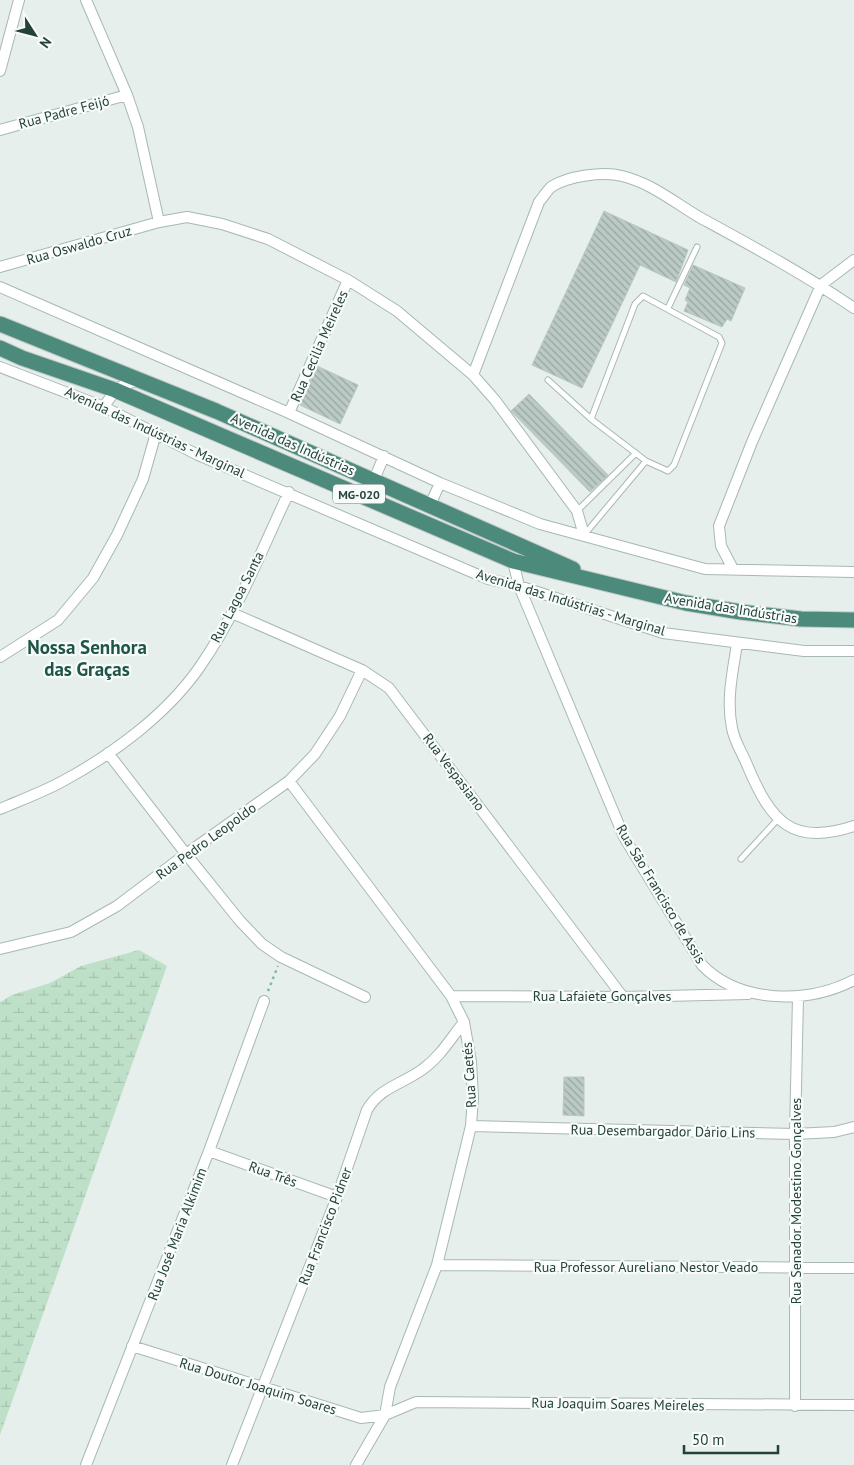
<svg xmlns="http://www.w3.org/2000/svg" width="854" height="1465" viewBox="0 0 854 1465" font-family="'PT Sans',sans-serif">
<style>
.wetland{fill:url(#wetland-marsh)}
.building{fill:url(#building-back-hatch);stroke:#b8c9c2}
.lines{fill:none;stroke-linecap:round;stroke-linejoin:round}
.service-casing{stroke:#a8b8b2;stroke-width:7}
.minor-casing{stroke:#a8b8b2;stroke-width:12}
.trunk-casing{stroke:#c2cac8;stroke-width:17}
.path{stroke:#86b3a5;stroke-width:2.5;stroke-dasharray:2.5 4;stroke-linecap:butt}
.service{stroke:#fff;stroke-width:5}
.minor{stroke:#fff;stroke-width:10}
.trunk{stroke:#4c8a7c;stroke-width:15}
.labels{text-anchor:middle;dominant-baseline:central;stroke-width:4.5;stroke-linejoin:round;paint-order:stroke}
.shield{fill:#f7fbf9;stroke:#637a73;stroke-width:1}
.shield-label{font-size:12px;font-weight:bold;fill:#24423a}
.street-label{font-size:14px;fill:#24423a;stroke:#f7fbf9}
.district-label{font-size:19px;font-weight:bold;fill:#1f5548;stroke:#f7fbf9}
</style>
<defs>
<pattern id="wetland-marsh" width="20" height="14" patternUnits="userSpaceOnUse" patternTransform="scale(1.25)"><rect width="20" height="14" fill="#bfe0c8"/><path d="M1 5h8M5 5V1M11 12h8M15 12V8" fill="none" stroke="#a4c1ad"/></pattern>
<pattern id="building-back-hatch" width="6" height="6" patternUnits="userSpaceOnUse" patternTransform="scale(1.25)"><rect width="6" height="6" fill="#bbcac4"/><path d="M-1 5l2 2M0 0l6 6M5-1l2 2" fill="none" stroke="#98a6a0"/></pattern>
</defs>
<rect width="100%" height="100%" fill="#e6efeb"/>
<path class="wetland" d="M139,950L167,966L0,1435V1002L12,995L50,983L81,966Z"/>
<path class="building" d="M604,211L688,250L676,282L640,265L582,388L532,365Z
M693,265L745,288L731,321L727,319L722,327L684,311L688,302L685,300L690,288L684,285Z
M317,366L358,385L340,424L300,405Z
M529,394L608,475L590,492L511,411Z
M564,1077H584V1116L563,1115Z"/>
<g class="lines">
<g class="service-casing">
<path id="service" d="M643,296L719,337L722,343L674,465L668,471L646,461L591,419L635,304Z
M668,308L697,247
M548,380L591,419
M577,511L636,453
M584,535L646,461
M741,859L778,819"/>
</g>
<g class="minor-casing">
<path id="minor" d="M86,0L127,95L138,127L159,222
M0,71L19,0
M0,130L127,95
M0,267L159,222L187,217L222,224L268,239L348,280L397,311L473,375L495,400L577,511L584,535
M0,287L289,413L440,483L540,524L705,569L854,572
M0,367L104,407L198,455L488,579L519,586L663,633L804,651H854
M473,375L539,202C543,197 547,191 551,187C568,176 603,171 622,176C651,183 674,202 699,217C752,246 804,274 854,308
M104,407C113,392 119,384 137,381
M289,413L348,280
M374,480L384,456
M430,505L440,483
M513,561L519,586L624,837L702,965C740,1004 808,1004 854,980
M733,569L721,546L719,526L752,442L821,285L854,260
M232,613L362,670L389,688L623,997
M737,644C733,670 726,700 732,728C734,741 743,754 748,767C771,821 792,847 854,826
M0,657L58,620L93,578L117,535L143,479L156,433
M108,753L186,854L240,921L262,944L281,957L365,997
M289,781L451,996L464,1022L471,1062L473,1097L471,1126L437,1265L390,1387L385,1415L356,1465
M0,809C21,800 43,792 63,781C113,754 166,715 199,668C237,614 261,551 289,492
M0,949L71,932L117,906L186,854L289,781L315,754L340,716L362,670
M451,996L623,997L748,994
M471,1126L795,1134L834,1132L854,1127
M209,1151L337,1197
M437,1265L854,1268
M132,1346L361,1418L385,1415L416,1402L854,1405
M795,1406V1134L798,997
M86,1465L209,1151L264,1001
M232,1465L337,1197L367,1110C380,1087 403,1084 423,1069C440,1057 451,1038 464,1022"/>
</g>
<g class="trunk-casing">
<path id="trunk" d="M0,324L216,411L573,569
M0,348L22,358L115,390L513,561L686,603L741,612L801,619L854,620"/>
</g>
<path class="path" d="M268,991L278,966"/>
<use href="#service" class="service"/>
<use href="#minor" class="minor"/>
<use href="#trunk" class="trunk"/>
</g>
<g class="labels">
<rect class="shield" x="333" y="484.5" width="52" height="19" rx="4"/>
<g class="shield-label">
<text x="359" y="494">MG-020</text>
</g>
<g class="street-label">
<text transform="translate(64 112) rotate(-15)">Rua Padre Feijó</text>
<text transform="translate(79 245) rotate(-16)">Rua Oswaldo Cruz</text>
<text transform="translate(319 346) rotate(-66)">Rua Cecilia Meireles</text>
<text transform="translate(155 432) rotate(25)">Avenida das Indústrias - Marginal</text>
<text transform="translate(293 444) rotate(24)">Avenida das Indústrias</text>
<text transform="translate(237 597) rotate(-63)">Rua Lagoa Santa</text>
<text transform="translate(571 602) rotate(17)">Avenida das Indústrias - Marginal</text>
<text transform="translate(731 608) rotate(9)">Avenida das Indústrias</text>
<text transform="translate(454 772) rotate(53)">Rua Vespasiano</text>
<text transform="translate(206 841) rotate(-36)">Rua Pedro Leopoldo</text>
<text transform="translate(661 894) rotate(59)">Rua São Francisco de Assis</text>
<text x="602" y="996">Rua Lafaiete Gonçalves</text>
<text transform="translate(469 1075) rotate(-94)">Rua Caetés</text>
<text transform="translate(663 1131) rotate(1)">Rua Desembargador Dário Lins</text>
<text transform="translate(273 1174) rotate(20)">Rua Três</text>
<text transform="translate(796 1201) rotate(-90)">Rua Senador Modestino Gonçalves</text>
<text transform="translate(325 1226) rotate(-69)">Rua Francisco Pidner</text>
<text transform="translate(177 1234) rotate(-69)">Rua José Maria Alkimim</text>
<text x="646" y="1267">Rua Professor Aureliano Nestor Veado</text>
<text transform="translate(258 1386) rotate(17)">Rua Doutor Joaquim Soares</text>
<text transform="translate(618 1404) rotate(1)">Rua Joaquim Soares Meireles</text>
</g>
<g class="district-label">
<text x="87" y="647">Nossa Senhora<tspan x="87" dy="22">das Graças</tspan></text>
</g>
</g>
<g transform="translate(35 35) rotate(126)" stroke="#f7fbf9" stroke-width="4" paint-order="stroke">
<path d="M0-4L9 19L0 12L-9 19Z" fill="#24423a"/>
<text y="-8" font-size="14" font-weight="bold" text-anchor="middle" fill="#24423a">N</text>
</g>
<path d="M684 1445v8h94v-8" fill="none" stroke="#24423a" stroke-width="2.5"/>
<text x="692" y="1445" font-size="15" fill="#24423a" stroke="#f7fbf9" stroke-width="4" paint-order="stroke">50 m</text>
</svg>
